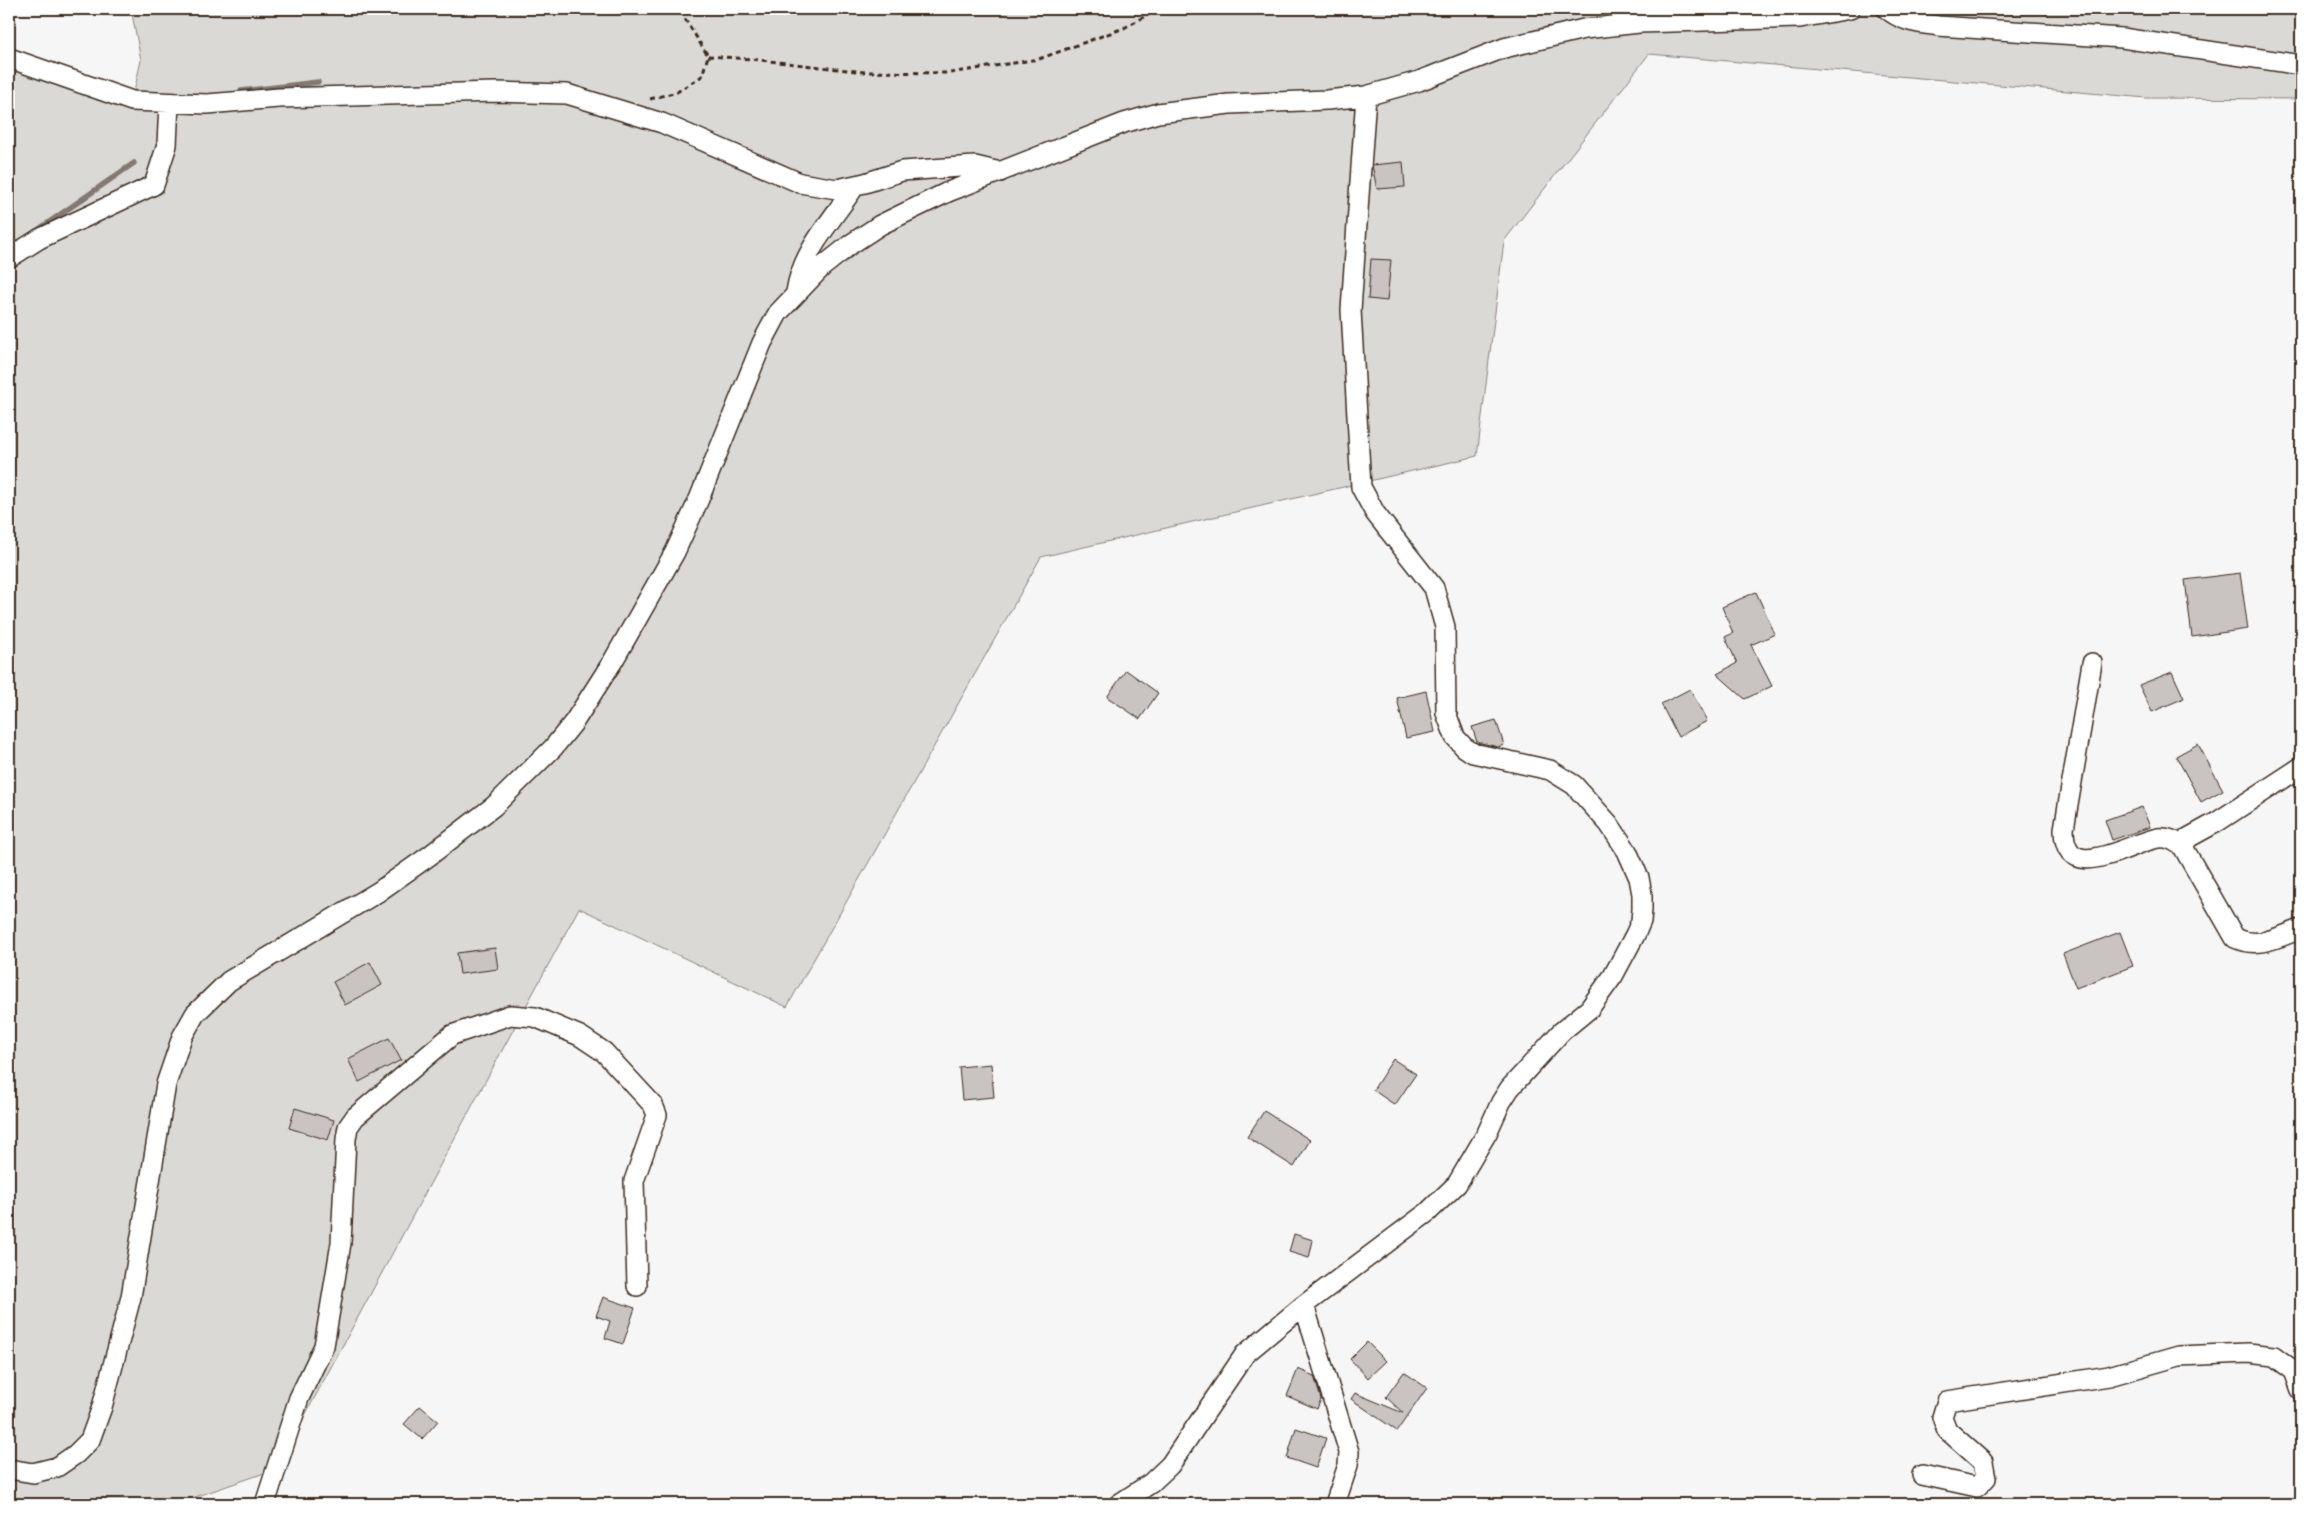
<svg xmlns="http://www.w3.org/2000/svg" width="2310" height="1513" viewBox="0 0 2310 1513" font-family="Mynerve,sans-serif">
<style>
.green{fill:#dbd9d6;stroke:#8b827a}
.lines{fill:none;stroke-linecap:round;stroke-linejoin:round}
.stream{stroke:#847972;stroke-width:5.5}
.building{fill:#c9c3c1;stroke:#3b2a1e}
.minor-casing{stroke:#3b2a1e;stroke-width:22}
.path{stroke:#3b2a1e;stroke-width:3;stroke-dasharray:5 4;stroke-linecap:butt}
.minor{stroke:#fff;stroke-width:19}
</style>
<rect width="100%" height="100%" fill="#f7f6f6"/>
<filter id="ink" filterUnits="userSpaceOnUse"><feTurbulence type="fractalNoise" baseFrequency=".02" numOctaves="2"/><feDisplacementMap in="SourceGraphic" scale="10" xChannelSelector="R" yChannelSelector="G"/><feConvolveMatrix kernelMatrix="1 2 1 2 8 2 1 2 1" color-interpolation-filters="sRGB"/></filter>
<g filter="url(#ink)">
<path class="green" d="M131,9H2301V99L2146,98L1649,54L1504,241L1477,456L1041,557L787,1007L579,908L276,1469L175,1504H9V64L130,110L141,60Z"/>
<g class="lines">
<path class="stream" d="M241,91L318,82
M35,232L134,163"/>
</g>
<path class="building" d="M1403,162L1405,187L1377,189L1372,165Z
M1371,259L1391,260L1387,301L1368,299Z
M2240,573L2248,629L2192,637L2185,580Z
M1756,592L1775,634L1751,645L1772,686L1745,699L1717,674L1737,663L1725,637L1733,633L1722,607Z
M1126,670L1158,693L1140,719L1107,697Z
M2172,672L2184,698L2152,712L2139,685Z
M1690,689L1707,721L1678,737L1661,704Z
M1426,691L1435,732L1406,738L1397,698Z
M1496,720L1504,745L1498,747L1477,742L1472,727Z
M2198,744L2223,790L2201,802L2176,756Z
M2142,807L2150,827L2112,840L2105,820Z
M2120,932L2133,966L2076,988L2063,954Z
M495,948L498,969L460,974L457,953Z
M370,962L382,985L345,1005L333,982Z
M389,1038L401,1060L359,1082L348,1059Z
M1393,1059L1416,1074L1395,1105L1373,1090Z
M991,1064L994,1097L962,1100L959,1067Z
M295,1108L334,1120L328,1140L289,1128Z
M1264,1111L1310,1140L1294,1167L1247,1137Z
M1294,1234L1313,1240L1309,1258L1289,1252Z
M603,1297L635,1308L623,1344L605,1338L610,1321L596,1316Z
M1367,1342L1386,1361L1368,1378L1350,1359Z
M1298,1369L1314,1376L1321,1399L1317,1409L1287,1396Z
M1404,1372L1427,1388L1397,1431L1351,1399L1355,1393L1403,1413L1386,1397Z
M420,1406L438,1421L422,1439L404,1424Z
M1296,1428L1326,1438L1316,1468L1287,1458Z"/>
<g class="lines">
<g class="minor-casing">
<path id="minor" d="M1887,9C1902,22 1919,23 1938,26L2122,38L2301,65
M9,58L132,101L207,104L279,98L496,92L567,94L662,123L800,183L837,189L865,183L902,171L975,166L1000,172
M9,258L39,239L154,185L167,145L169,103
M796,292C802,251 833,219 855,186
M2092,663L2064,829C2064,887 2129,843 2158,838C2169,837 2175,841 2183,847L2235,938C2259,949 2278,937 2301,929
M2183,847L2188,838L2217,822L2301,767
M1304,1305L1349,1452L1348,1465L1335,1504
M9,1469L33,1473L57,1467L76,1454L90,1440L102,1407L131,1297L166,1084L182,1037L195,1014L229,981L378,892L429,856L494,806L553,748L574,722L613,661L675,552L699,499L762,343L778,313L822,267L851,244L880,225L948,192L1124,123L1158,113L1229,104L1327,100L1366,96L1419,81L1504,48L1584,29L1639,23L1800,18L1850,9
M1922,1475L1977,1487L1986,1478L1983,1462L1947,1430L1942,1417L1947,1401L2109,1376L2179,1356L2248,1353L2274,1356L2294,1371L2301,1390
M265,1504L299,1398L324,1346L341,1243L346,1139L348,1127L355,1117L452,1035L510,1015L535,1017L580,1036L604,1052L653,1105L657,1115L634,1181L637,1286
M1119,1504L1151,1483L1170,1465L1245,1354L1304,1305L1428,1212L1457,1184L1487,1133L1501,1102L1510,1088L1561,1032L1589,1009L1613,976L1635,935L1641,921L1642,909V894L1639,878L1627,851L1609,824L1574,785L1550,770L1473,753L1464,747L1455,737L1446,713L1445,627L1434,588L1375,513L1361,487L1351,310L1366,96"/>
</g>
<path class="path" d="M708,56L751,59L865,72L950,73L1039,59L1124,28L1158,9
M650,99L677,92L702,76L708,56L679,9"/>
<use href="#minor" class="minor"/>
</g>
</g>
<rect width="2310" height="1513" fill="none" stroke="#fff" stroke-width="30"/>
<rect x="15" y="15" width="2280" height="1483" fill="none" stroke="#3b2a1e" stroke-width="2" filter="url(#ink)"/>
</svg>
